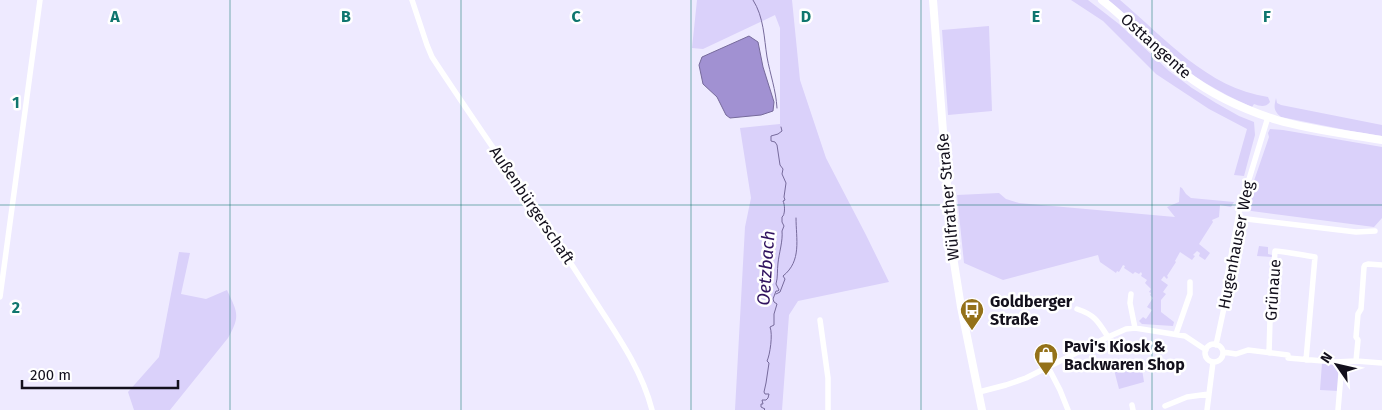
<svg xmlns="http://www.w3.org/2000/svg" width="1382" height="410" viewBox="0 0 1382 410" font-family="'Fira Sans',sans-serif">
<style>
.green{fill:#dad1fa}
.water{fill:#a191d2;stroke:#766a9b}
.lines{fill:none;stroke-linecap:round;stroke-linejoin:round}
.stream{stroke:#766a9b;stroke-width:1}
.minor{stroke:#fff;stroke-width:5.5}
.secondary{stroke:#fff;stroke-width:8}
.grid{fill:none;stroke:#0f766e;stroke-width:1;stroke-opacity:0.55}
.labels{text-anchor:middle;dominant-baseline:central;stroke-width:5;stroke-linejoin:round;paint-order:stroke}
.street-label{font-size:16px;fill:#13101c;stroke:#fff}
.poi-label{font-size:16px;font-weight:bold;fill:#13101c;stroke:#fff;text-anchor:start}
.water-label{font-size:18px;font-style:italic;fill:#30125e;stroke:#fff}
.grid-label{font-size:16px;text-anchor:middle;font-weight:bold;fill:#0f766e;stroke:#fff;stroke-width:5;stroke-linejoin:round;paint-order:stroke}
</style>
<rect width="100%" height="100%" fill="#eeeaff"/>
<path class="green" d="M697,0H792L800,80L826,158L866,235L889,282L798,301L789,315L782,410H735L745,227L751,198L740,128L780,124V28L775,15L703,49L692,48Z
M1071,0H1088L1119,24L1169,71L1192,88L1216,103L1239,116L1254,122L1255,135L1244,176L1234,175L1247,129L1209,109L1156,74L1103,21Z
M1108,0H1120C1165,38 1207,88 1268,97L1270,102C1265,108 1260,106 1254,104L1252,107C1220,93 1191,76 1164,53C1145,36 1128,16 1108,0Z
M989,26L992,111L948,115L942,30Z
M1276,98L1277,103L1281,105L1382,125V136L1351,131L1281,117C1273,110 1274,107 1276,98Z
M1270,129L1283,130L1382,147V218L1374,227L1244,210L1269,137L1268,133Z
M1180,187L1182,188L1186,194L1191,198L1234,202L1231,207L1220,205L1219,217L1212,220L1213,222L1199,244L1210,253L1205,260L1199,256L1200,253L1197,251L1193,255L1195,256L1192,260L1180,252L1175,261L1176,262L1167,276L1168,277L1167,279L1164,276L1161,280L1168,285L1163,292L1166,294L1161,300V312L1174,322L1173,326L1142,324L1139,321L1143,317L1146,319L1152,310L1147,307L1153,298L1150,295L1151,293L1149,292L1151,289L1145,283L1147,280L1141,276L1142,274L1141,272L1139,274L1135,272L1133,274L1124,268L1125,266L1123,265L1119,272L1117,271L1116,273L1100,262L1098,255L1003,280L964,263L957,195L999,193L1006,199L1019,203L1175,217L1167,207L1179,202Z
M1259,246L1268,247V254L1272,255V257L1257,256Z
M179,252L190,253L181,294L206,299L227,290C237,312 241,315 228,338L170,410H134L128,392L159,357Z
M1141,363L1144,382L1119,389L1113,366Z
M1322,363L1341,365L1339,391L1320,390Z"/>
<path class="water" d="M749,36L758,42L763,67L774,102L773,111L761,115L730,118L726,115L717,97L703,84L699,65L702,57Z"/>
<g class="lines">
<path class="stream" d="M753,0C764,17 764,38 767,57C770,74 776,90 777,108
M776,294L780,292L785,279L783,276C802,261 796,239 796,218
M764,410L765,409L761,407V404H763L762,400H766L768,398L769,394H765L764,392L766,383L769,363L767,361C770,355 773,334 770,327L774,325V314L777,304L774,302L773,299L776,291H778L779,290L776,284C778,277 777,271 778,263C779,253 783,241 782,231L784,226L782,222V217L783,216C785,213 785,205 783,201L785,200L784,197L786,183L782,174L783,169L780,165L777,145L775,142L771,141V136L778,134L782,131L781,127"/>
<path class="minor" d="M412,0L427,45L432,57C483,135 538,211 588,290C612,328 641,366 652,410
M1238,218L1356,232L1375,231
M1131,294L1130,303L1135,328
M0,297L40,0
M1077,309C1095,315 1098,321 1108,337
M820,320L828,378V410
M1176,334L1190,294V282
M1205 353a9 9 0 1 1 18 0a9 9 0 1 1-18 0Z
M1216,345L1227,294L1226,284L1239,212L1268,117
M1223,352L1236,354L1248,350L1288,355V358L1335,362L1356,361L1382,363
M1269,353L1270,320L1275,251C1289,252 1301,255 1315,257L1306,360
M1356,361L1358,340L1356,337L1358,314L1361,309L1364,267L1365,265L1368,264L1382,265
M1048,367L1060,390L1068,410
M979,392L1006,385L1026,378L1108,337L1126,329L1135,328L1185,336L1206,350
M1132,405L1133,410
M1165,406L1187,397L1209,394
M1207,410L1213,362
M1338,410L1342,362"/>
<path class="secondary" d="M933,0L952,250L961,307L982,410
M1102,0C1132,23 1155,51 1185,74C1212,95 1245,110 1277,120C1311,130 1347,134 1382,140"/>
</g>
<path class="grid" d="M230,0V410M461,0V410M691,0V410M921,0V410M1152,0V410M0,205H1382"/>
<defs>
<g id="bus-pin" transform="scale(1.25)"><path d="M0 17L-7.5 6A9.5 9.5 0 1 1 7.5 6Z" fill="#947119" stroke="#fff"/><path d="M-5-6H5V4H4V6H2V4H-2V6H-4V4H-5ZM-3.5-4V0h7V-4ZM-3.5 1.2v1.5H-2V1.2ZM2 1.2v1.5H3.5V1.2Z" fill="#fff"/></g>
<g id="shop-pin" transform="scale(1.25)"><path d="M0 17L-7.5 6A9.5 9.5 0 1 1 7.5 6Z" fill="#947119" stroke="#fff"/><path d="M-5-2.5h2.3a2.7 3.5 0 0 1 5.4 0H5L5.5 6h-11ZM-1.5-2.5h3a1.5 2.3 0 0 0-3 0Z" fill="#fff"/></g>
</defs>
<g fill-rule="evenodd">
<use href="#bus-pin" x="972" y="310"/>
<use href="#shop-pin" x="1046" y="355"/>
</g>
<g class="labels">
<g class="street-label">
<text transform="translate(1156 46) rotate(42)">Osttangente</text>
<text transform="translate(948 197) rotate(-95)">Wülfrather Straße</text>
<text transform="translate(532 205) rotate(56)">Außenbürgerschaft</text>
<text transform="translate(1236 245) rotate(-79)">Hugenhauser Weg</text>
<text transform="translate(1273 290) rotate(-86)">Grünaue</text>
</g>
<g class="poi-label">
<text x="990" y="301">Goldberger<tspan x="990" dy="18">Straße</tspan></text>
<text x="1064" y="346">Pavi's Kiosk &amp;<tspan x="1064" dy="18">Backwaren Shop</tspan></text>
</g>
<g class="water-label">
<text transform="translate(766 268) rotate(-86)">Oetzbach</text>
</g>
</g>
<g class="grid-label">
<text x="115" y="22">A</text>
<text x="346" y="22">B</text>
<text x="576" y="22">C</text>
<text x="806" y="22">D</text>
<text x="1036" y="22">E</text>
<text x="1267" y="22">F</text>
<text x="16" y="108">1</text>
<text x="16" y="313">2</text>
</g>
<g transform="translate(1337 365) rotate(304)" stroke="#ffffff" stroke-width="4" paint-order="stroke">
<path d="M0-4L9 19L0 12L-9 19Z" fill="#13101c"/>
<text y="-8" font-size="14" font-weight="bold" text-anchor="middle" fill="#13101c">N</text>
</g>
<path d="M22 380v8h156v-8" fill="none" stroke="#13101c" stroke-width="2.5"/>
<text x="30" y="380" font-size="15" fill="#13101c" stroke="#ffffff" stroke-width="4" paint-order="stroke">200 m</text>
</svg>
